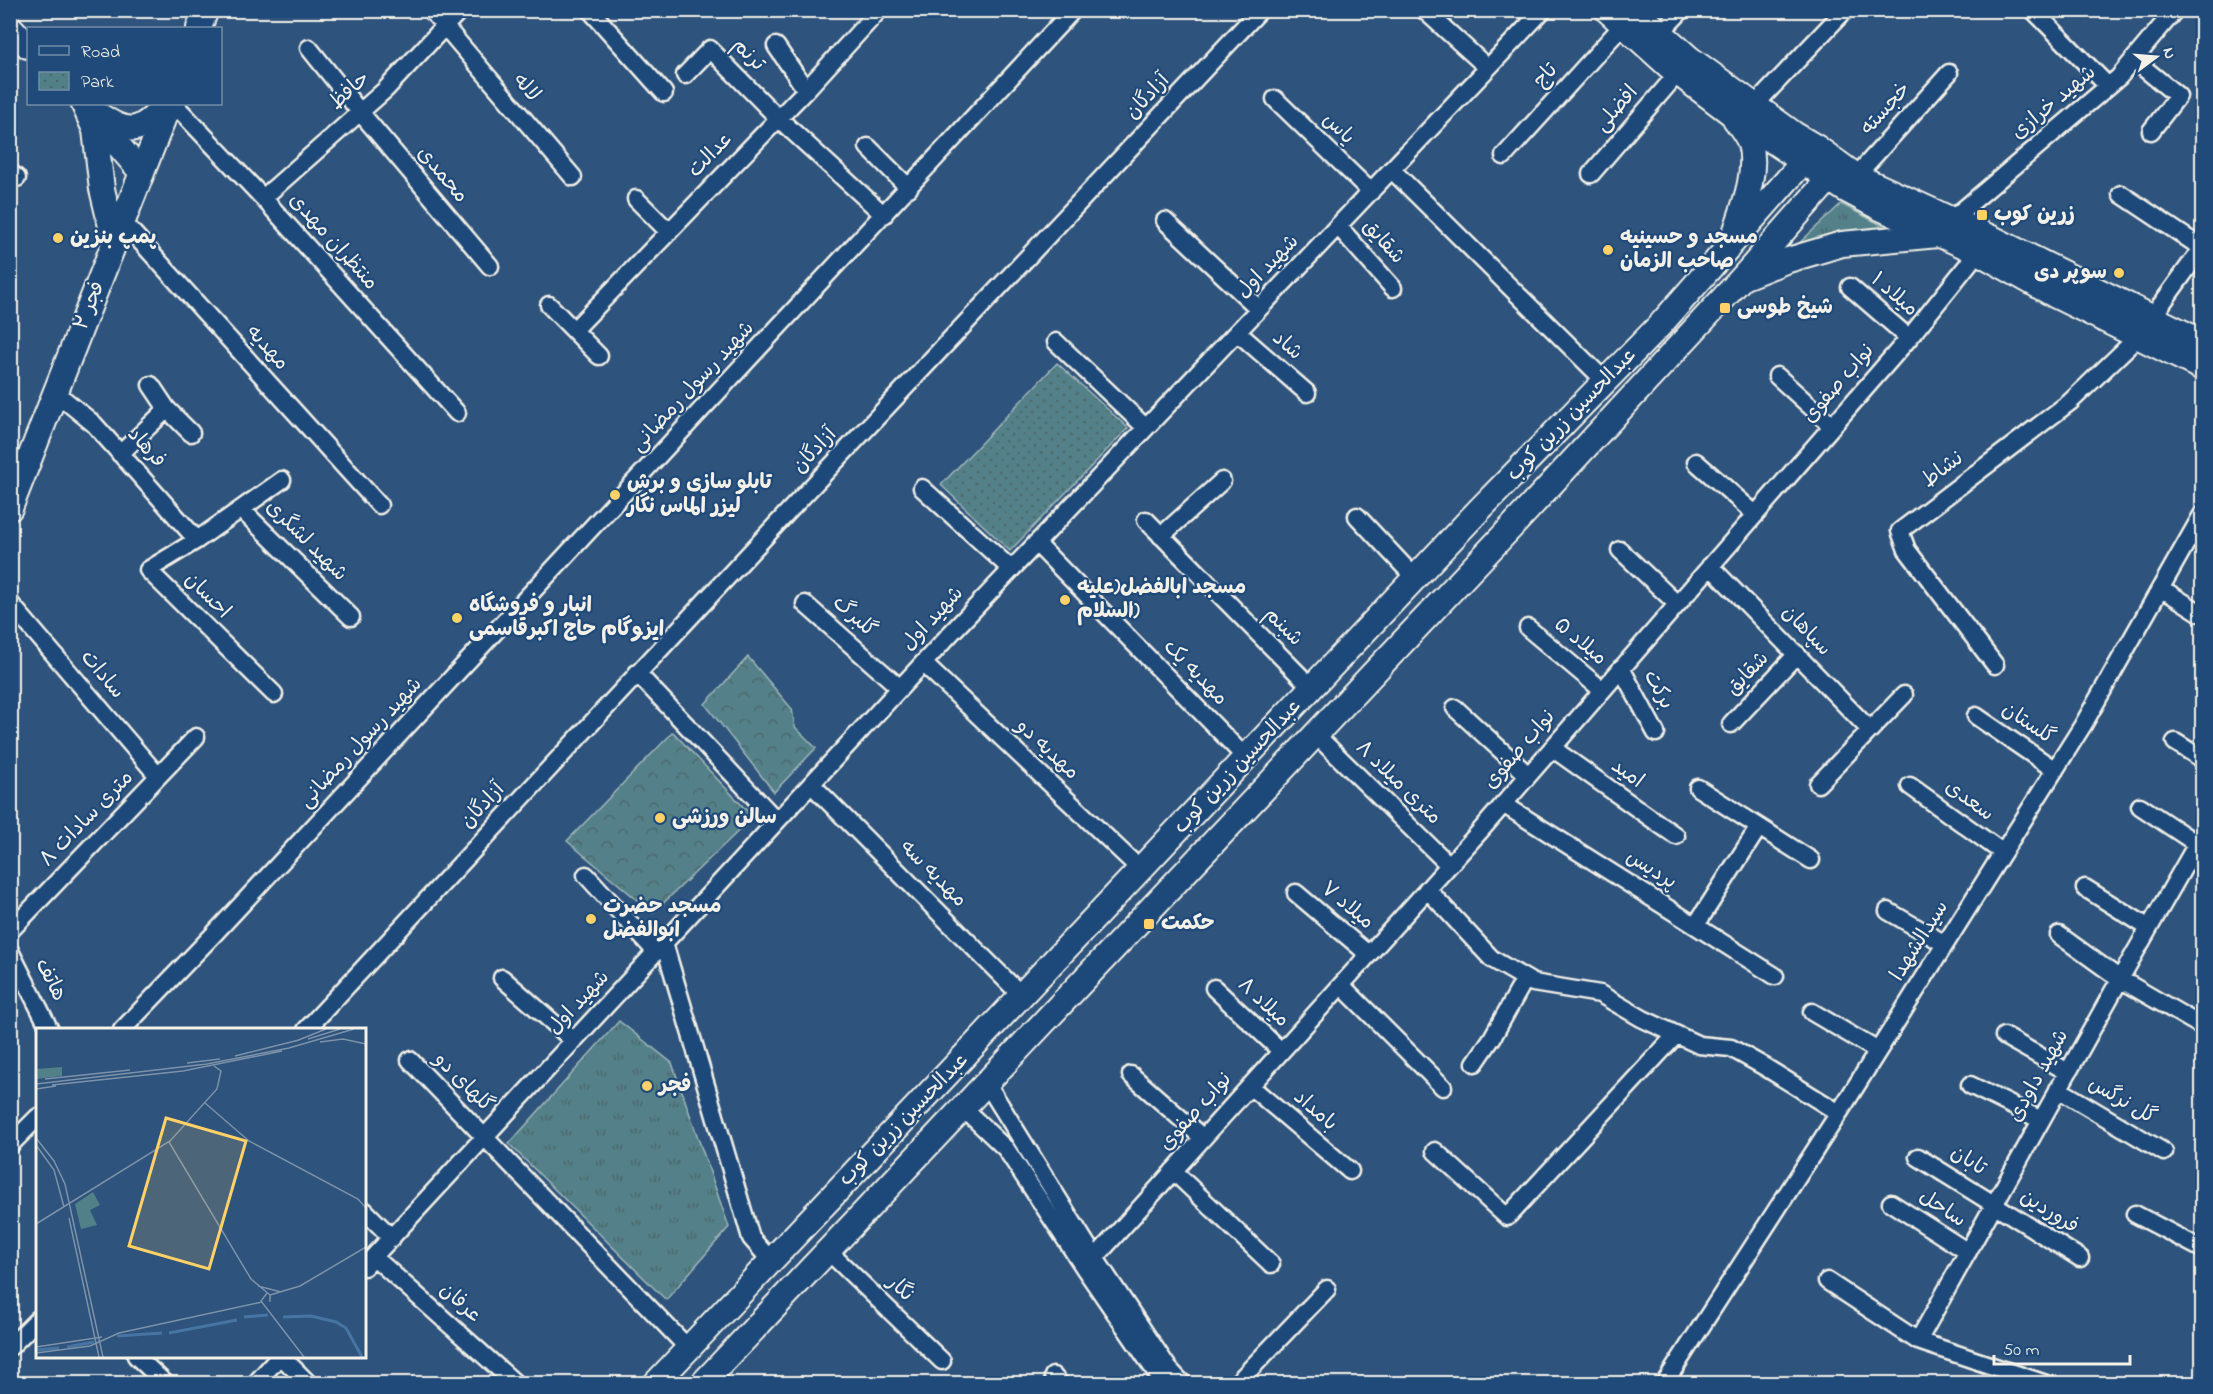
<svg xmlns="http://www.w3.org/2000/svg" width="2213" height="1394" viewBox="0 0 2213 1394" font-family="'Indie Flower','Playpen Sans Arabic',sans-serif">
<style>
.grass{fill:url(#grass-tufts);stroke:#a3b8b8;stroke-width:1.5}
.forest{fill:url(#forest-crowns);stroke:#a3b8b8;stroke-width:1.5}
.park{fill:url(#park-dots);stroke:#a3b8b8;stroke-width:1.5}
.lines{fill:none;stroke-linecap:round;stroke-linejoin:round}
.street-casing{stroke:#f4f1e8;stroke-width:21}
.secondary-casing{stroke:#f4f1e8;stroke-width:28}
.street{stroke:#1f4a7a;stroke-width:16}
.secondary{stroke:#1f4a7a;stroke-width:24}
.poi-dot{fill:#ffd166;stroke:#1f4a7a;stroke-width:2}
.labels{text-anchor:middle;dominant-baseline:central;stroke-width:4.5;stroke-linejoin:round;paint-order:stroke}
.street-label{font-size:21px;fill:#f4f1e8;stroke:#1f4a7a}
.poi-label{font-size:21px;font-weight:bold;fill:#f4f1e8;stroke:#1f4a7a;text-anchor:start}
.inset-river{fill:none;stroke:#4775a3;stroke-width:3}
.inset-road{fill:none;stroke:#7d92a8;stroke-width:1.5}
.view{fill:#ffd166;fill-opacity:0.15;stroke:#ffd166;stroke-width:3}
.inset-edge{fill:none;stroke:#f4f1e8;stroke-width:3}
</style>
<defs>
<pattern id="grass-tufts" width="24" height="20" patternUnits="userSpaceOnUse" patternTransform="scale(1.5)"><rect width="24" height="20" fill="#528089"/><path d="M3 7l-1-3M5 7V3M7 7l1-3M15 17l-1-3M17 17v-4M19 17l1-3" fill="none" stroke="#4e676b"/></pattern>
<pattern id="forest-crowns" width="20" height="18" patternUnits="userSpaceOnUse" patternTransform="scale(1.5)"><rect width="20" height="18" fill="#528089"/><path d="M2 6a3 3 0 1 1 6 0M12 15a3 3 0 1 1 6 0" fill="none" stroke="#4e676b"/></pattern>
<pattern id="park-dots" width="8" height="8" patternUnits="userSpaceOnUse" patternTransform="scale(1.5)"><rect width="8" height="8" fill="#528089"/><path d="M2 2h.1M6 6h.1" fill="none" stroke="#4e676b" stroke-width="1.8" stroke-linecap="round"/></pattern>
</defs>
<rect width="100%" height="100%" fill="#2e537d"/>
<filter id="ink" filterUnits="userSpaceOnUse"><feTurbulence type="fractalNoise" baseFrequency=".0167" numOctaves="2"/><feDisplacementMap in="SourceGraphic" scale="12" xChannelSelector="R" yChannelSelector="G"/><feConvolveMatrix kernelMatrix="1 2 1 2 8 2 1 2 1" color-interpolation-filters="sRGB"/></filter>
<g filter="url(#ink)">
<path class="grass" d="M1841,204L1889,229L1793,249Z
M619,1021L672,1063L729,1227L666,1300L509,1144Z"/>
<path class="forest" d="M748,657L792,709L795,727L816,748L774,792L705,704Z
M673,732L753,817L653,913L567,841Z"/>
<path class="park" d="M1057,363L1128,428L1010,551L941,485Z"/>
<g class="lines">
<g class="street-casing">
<path id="street" d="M431,10L573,177
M590,10L664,93
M1424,10L1488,68
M2033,10L2108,86
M1660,33L1682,10
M776,46L806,90
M309,48L360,112L490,266
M2134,60L2178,96L2151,131
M685,75L710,49L778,118L884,215
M1275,99L1371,192
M174,104L263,198L457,413
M1754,106L1845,10
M868,147L909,188
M1504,156L1623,25
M1392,170L1605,381
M10,172L17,178
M1591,174L1678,73
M1856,176L1949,73
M2121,194L2202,248
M263,198L385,90L460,10
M636,199L669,232
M1951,220L2119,77L2175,10
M1165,221L1259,309
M123,222L379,505
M1338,226L1393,288
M1850,287L1909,338
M549,305L599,356
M2153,316L2202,248
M574,330L806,90L879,10
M1237,332L1307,393
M1056,342L1146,428
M1777,376L1832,426
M151,385L167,409L191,433
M55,392L94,424L197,540
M120,454L167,409
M1696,462L1755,514
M922,488L1011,569
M241,509L282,480
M1357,516L1415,578
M1146,520L1312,688
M1161,536L1222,481
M1036,543L1246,758
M1620,550L1677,604
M1710,566L1869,729
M2161,588L2202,614
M10,603L158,776
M805,604L900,688
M1528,628L1602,690
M923,663L1141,870
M1995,665L1907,550L1900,531L2070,402L2138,337
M1621,668L1656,733
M637,673L777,821
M274,694L148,570L197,540L241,509L351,617
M1455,708L1528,775
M1976,716L2055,770
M1731,724L1797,654
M1315,734L1449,865
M2175,742L2202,759
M1552,748L1676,836
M811,784L1022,996
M1818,784L1904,695
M1910,786L2002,852
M1698,788L1811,860
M1503,804L1775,976
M2140,806L2197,844
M586,875L656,952
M2085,888L2149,928
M1427,889L1492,959L1533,983L1600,994L1643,1019L1699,1045L1731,1048L1765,1067L1839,1113
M1296,893L1368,954
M1888,911L1945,944
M1696,925L1759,827
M10,931L196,737
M2059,935L2120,979L2196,1023
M664,943L751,1238L771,1261
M10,951L50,1030
M502,978L574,1041
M1341,985L1443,1087
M1214,988L1281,1051
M1812,1012L1878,1051
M122,1030L213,935L1073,10
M306,1030L788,512L1260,10
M2004,1036L2068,1072
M410,1060L688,1348
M1475,1063L1492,1038L1525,979
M1131,1075L1203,1138
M986,1082L1095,1258L1169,1369L1183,1384
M1970,1085L2041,1120
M1250,1086L1350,1171
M2058,1089L2164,1152
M962,1107L1006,1149L1085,1269L1164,1384
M10,1145L38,1117
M1435,1151L1507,1217L1676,1035
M1918,1157L2080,1258
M1173,1171L1271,1264
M1891,1203L1968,1252
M364,1210L392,1238
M2135,1214L2202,1249
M827,1250L942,1361
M374,1257L516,1384
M364,1267L952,632L1543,10
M1085,1269L1481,830L1909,338L1978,252
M1827,1281L1918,1341L2046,1384
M1918,1341L2120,979L2202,835
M10,1347L38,1319
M136,1356L166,1384
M281,1356L309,1384
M1053,1376L1060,1384
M255,1384L280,1356
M1236,1384L1327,1289
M1664,1384L1839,1113L2083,725L2202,515"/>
</g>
<g class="secondary-casing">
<path id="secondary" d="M1607,10L1670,67L1732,114L1846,190L1878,207L1978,252L2056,296L2202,368
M1635,10L1689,58L1794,134L1816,147L1856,176L1996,240L2202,342
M10,27L28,46
M199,28L206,10
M84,105L95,130L102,189L115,243
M84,105C99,114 123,136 141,126C151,121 160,111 167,104
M94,117L142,173
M1734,236C1743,208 1758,173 1750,143C1747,135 1740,126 1735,119
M1747,276L1785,261L1842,244L1938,235
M10,508L169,104
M655,1384L1479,510L1661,324L1816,147
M702,1384L1518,520L1742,278L1829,179L1838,163"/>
</g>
<use href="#street" class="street"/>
<use href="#secondary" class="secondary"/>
</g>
</g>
<g class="poi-dot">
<rect x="1976" y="209" width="12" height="12" rx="3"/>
<circle cx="58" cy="238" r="6"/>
<circle cx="1608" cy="250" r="6"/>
<circle cx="2119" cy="273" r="6"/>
<rect x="1719" y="302" width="12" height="12" rx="3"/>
<circle cx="615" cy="495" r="6"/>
<circle cx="1065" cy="600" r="6"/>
<circle cx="457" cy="618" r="6"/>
<circle cx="660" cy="818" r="6"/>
<circle cx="591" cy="919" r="6"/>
<rect x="1143" y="918" width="12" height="12" rx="3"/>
<circle cx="647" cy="1086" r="6"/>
</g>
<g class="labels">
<g class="street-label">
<text transform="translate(748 55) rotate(45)">ترنم</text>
<text transform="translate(1546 76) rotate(-48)">تاج</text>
<text transform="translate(526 88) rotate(49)">لاله</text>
<text transform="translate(350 91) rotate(-42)">حافظ</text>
<text transform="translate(1148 97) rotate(-47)">آزادگان</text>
<text transform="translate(2054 103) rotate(-40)">شهید خرازی</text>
<text transform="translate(1617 109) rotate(-49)">افضلی</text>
<text transform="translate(1886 109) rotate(-48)">خجسته</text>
<text transform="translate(1338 129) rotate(44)">یاس</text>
<text transform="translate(711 155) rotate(-46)">عدالت</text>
<text transform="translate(442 175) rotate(50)">محمدی</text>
<text transform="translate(333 242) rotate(48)">منتظران مهدی</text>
<text transform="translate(1383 242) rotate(48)">شقایق</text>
<text transform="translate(1268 267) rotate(-46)">شهید اول</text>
<text transform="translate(1894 295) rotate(41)">میلاد ۱</text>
<text transform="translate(90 306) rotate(-68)">فجر ۲</text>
<text transform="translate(1287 346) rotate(41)">شاد</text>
<text transform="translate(267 348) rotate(48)">مهدیه</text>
<text transform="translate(1839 384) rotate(-49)">نواب صفوی</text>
<text transform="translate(693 387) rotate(-47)">شهید رسول رمضانی</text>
<text transform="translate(1572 415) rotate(-46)">عبدالحسین زرین کوب</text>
<text transform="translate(146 448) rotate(48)">فرهاد</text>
<text transform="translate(815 451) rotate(-47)">آزادگان</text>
<text transform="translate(1943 470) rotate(-37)">نشاط</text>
<text transform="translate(306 541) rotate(45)">شهید لشگری</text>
<text transform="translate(207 596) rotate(45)">احسان</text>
<text transform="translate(854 617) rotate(42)">گلبرگ</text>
<text transform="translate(933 619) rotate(-47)">شهید اول</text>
<text transform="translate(1283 627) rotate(45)">شبنم</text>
<text transform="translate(1806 631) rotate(46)">سپاهان</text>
<text transform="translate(1580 642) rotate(40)">میلاد ۵</text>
<text transform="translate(1195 673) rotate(46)">مهدیه یک</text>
<text transform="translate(1748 674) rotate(-47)">شقایق</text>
<text transform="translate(102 675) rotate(50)">سادات</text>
<text transform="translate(1658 690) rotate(62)">برکت</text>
<text transform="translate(2028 724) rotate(34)">گلستان</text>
<text transform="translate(361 743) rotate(-47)">شهید رسول رمضانی</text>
<text transform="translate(1047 750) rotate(43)">مهدیه دو</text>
<text transform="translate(1520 750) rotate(-49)">نواب صفوی</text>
<text transform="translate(1238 767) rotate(-47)">عبدالحسین زرین کوب</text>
<text transform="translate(1627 774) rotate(36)">امید</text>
<text transform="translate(1398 783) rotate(44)">۸ متری میلاد</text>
<text transform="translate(1969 801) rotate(36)">سعدی</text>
<text transform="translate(483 806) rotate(-47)">آزادگان</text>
<text transform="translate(87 819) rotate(-46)">۸ متری سادات</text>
<text transform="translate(1651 870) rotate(32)">پردیس</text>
<text transform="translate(933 874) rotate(45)">مهدیه سه</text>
<text transform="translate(1347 906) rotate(40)">میلاد ۷</text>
<text transform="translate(1920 941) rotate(-58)">سیدالشهدا</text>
<text transform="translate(50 980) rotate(63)">هاتف</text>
<text transform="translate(579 1003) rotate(-47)">شهید اول</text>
<text transform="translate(1263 1003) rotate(43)">میلاد ۸</text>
<text transform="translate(2039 1076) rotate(-61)">شهید داودی</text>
<text transform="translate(463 1083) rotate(45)">گلهای دو</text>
<text transform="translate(2122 1101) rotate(30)">گل نرگس</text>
<text transform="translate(1315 1111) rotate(41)">بامداد</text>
<text transform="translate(1196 1112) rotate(-48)">نواب صفوی</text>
<text transform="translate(904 1120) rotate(-46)">عبدالحسین زرین کوب</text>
<text transform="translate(1968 1161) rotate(32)">تابان</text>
<text transform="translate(1942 1209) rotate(33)">ساحل</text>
<text transform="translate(2049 1212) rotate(32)">فروردین</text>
<text transform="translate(900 1289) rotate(44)">نگار</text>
<text transform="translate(460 1303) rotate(42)">عرفان</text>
</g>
<g class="poi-label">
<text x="1994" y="215">زرین کوب</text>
<text x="70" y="238">پمپ بنزین</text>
<text x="1620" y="238">مسجد و حسینیه<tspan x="1620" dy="24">صاحب الزمان</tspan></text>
<text x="2107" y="273" text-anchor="end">سوپر دی</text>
<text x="1737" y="308">شیخ طوسی</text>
<text x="627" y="483">تابلو سازی و برش<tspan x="627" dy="24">لیزر الماس نگار</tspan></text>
<text x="1077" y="588">مسجد ابالفضل(علیه<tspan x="1077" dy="24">السلام)</tspan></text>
<text x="469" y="606">انبار و فروشگاه<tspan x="469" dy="24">ایزوگام حاج اکبرقاسمی</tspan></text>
<text x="672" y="818">سالن ورزشی</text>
<text x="603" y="907">مسجد حضرت<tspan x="603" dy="24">ابوالفضل</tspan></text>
<text x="1161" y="924">حکمت</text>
<text x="659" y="1086">فجر</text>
</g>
</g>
<g transform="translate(36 1028)">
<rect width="330" height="330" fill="#2e537d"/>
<path d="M26,39V48L0,51V41ZM57,164L64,177L54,182L61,197L45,201L39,176Z" fill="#528089"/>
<path class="inset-river" d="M208,289L232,287M247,289L275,288L300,294L310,300L326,329M133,305L201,292M81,308L126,305M31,319L58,314M0,322L23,320"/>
<path class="inset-road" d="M272,11L304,1M260,13L290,1M284,14L307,11L330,16M199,28L263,12M151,35L184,31M9,51L94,42M0,56L171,36L253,20L318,1M16,57L147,43L246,23M0,61L20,58M169,75L213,113L322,171L330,180M0,110L18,133L29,156L67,329M133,114L215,251L234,267V274M0,117L18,142L28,179M33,190L63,329M0,196L134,113L181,61L185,43L178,38M222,258L245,264M231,265L225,273L268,329M234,267L264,258L330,219M0,319L66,309M0,325L54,318L83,305L226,274"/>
<path class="view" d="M130,90L210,113L173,241L93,218Z"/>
<rect width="330" height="330" class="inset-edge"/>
</g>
<rect width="2213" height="1394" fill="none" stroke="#1f4a7a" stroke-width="36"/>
<rect x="18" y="18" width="2177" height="1358" fill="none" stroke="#f4f1e8" stroke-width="2" filter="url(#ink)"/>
<rect x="27" y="27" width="195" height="78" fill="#1f4a7a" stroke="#748da6" stroke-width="1.5"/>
<rect x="39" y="46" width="30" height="9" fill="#1f4a7a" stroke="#748da6" stroke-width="1.5"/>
<text x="81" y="57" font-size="18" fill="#f4f1e8">Road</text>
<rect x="39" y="72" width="30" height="18" fill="url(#park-dots)" stroke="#748da6" stroke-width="1.5"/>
<text x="81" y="87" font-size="18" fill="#f4f1e8">Park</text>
<g transform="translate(2156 57) rotate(74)" stroke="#1f4a7a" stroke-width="4.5" paint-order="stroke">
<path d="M0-4.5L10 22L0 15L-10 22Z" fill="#f4f1e8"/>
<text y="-9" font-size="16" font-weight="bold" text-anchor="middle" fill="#f4f1e8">N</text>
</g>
<path d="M1994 1355v9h136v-9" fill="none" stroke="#f4f1e8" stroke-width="3"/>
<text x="2003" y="1355" font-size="18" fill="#f4f1e8" stroke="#1f4a7a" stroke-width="4.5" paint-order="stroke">50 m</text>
</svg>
